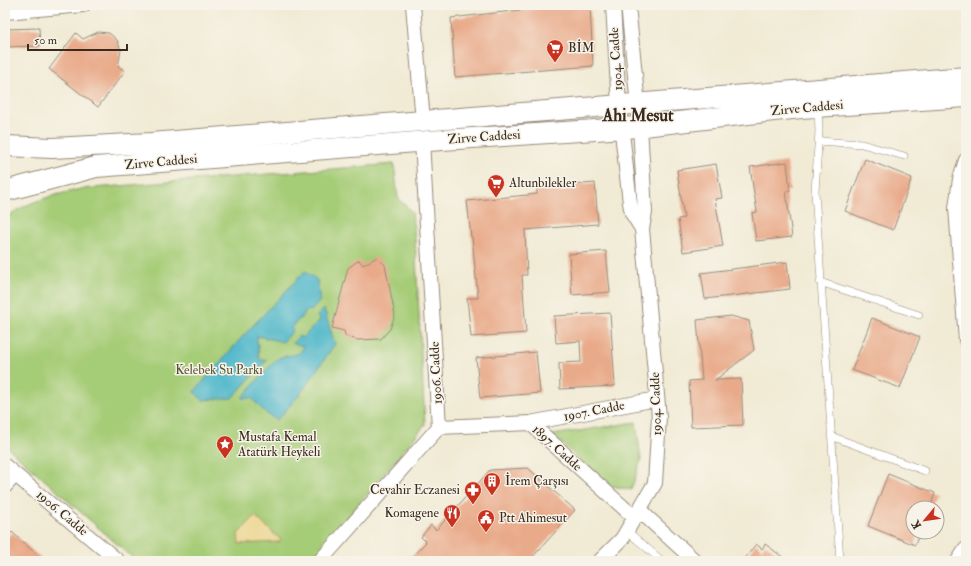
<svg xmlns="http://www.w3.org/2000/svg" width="971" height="566" viewBox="0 0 971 566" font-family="'IM FELL Double Pica',serif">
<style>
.green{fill:#a5cc76;stroke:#707b4a}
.sand{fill:#eeda9e;stroke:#94825e}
.water{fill:#4bb6c9;stroke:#437074}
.building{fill:#e9aa8a}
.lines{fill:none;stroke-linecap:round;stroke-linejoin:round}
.lane-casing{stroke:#968a7a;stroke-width:8}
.street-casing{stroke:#968a7a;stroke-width:16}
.secondary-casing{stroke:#968a7a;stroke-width:22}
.lane{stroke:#fff;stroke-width:7}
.street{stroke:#fff;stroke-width:14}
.secondary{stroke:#fff;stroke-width:20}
.labels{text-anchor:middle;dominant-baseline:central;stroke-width:3;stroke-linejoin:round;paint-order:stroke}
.poi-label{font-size:13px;fill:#3b2a1e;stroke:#f7f3e8;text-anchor:start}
.street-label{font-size:13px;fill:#3b2a1e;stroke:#f7f3e8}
.park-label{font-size:13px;fill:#565234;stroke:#f7f3e8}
.district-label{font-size:17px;font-weight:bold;fill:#3b2a1e;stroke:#f7f3e8}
</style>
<rect width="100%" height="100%" fill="#f7f3e8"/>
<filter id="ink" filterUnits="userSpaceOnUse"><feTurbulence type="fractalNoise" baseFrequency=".025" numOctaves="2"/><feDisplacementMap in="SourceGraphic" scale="8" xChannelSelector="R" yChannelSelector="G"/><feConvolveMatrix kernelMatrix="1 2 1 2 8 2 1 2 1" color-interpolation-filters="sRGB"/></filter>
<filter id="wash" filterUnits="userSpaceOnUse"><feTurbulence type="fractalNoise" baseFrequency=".012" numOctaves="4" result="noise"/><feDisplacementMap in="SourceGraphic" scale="16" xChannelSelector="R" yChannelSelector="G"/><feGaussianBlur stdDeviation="0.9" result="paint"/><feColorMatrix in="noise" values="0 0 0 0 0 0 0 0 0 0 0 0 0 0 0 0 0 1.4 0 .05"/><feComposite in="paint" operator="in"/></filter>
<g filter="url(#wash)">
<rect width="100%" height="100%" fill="#f1ebd5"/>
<path class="green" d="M394,164L398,198L412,212L415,240L425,425L311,561H136L5,445V219C26,201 55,195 81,189Z
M636,422L641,460L631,490L608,485L552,435Z"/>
<path class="sand" d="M255,516L281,540L280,542L239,544L238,534Z"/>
<path class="water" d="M305,271L317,280L320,301L311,311L308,310L291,328L293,331L283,342L257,336L259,358L261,360H267L232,398L203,400L194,392L243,336Z
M324,309L335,344L301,393L277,420L267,414L251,398H242C248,391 273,361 279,358C288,353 300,359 303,346L292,343L299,336L302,338L320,320L317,316Z"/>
<g id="blocks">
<path class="building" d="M565,5H590L593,66L455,77L451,18Z
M39,28L40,46L5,47V29Z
M98,32L109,33L117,40L121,50L118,66L125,71L98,107L49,69L76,33L83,39Z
M865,159L912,178L893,230L845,211Z
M787,162L790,191H786L792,237L756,241L752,213L757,212L750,167Z
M716,164L722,198L715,199L723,246L683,252L678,219L684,218L677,170Z
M595,183L598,224L525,230L527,275H522L526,333L471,337L467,298H478L472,237H471L467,201L537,194V188Z
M606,251L610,292L572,295L569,254Z
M377,257L385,265L395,315L390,329L381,339L358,340L348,337L345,335L344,331L332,328L348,268L359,260L363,265Z
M787,262L790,289L705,299L701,273Z
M610,313L615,386L560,389L559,363L581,362L580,341L556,343L554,316Z
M731,316L749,321L754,350L715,380L741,379L743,425L691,427L689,381L702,380L697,320Z
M872,318L920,337L900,388L852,370Z
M536,352L540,393L480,398L476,358Z
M528,468L575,510L529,561H408L426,542L421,537L431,525L436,530L490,470Z
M888,474L935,493L930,508H913V532H920L915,545L868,526Z
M12,532L44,561H5V540Z
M756,544L762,549L765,544L788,561H743Z"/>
</g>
</g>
<g filter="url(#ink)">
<use href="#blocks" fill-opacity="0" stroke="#968a7a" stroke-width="1"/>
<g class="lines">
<g class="lane-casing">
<path id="lane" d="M818,109L819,131L815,192L840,561
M818,141L862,144L904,156
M820,282L919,315
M831,436L925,471
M627,531L662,561"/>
</g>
<g class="street-casing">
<path id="street" d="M413,5L423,121
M613,5L619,106L630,203L632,213L642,229
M5,12L83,5
M966,160L960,179L956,208L966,340
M530,423L657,399
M439,427L530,423L635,518
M5,466L118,561
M5,486L15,475
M639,510L695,561
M320,561L439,427L422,141
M600,561L622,539L655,483L659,417L642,229L645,212L640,126L628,5
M958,561L966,549"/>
</g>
<g class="secondary-casing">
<path id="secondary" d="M5,146L52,148L151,143L966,77
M5,191L96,167L442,140L626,128L801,108L966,97"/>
</g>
<use href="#lane" class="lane"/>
<use href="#street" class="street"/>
<use href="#secondary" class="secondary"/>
</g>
</g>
<defs>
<g id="supermarket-pin" transform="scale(0.9)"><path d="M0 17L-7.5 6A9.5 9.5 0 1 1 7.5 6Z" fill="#c8321e" stroke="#f7f3e8"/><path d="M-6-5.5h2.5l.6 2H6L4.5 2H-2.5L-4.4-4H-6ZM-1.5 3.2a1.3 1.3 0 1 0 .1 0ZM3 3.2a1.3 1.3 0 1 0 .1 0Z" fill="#fff"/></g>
<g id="sight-pin" transform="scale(0.9)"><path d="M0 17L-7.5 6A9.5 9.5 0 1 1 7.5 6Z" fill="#c8321e" stroke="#f7f3e8"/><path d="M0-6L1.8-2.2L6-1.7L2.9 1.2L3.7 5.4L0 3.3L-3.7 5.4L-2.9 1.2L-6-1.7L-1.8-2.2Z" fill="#fff"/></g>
<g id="building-pin" transform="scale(0.9)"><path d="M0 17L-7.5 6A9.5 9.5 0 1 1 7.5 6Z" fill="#c8321e" stroke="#f7f3e8"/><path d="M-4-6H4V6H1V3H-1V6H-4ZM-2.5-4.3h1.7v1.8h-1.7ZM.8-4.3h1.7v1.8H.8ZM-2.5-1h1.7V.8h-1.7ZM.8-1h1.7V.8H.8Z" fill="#fff"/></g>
<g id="pharmacy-pin" transform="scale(0.9)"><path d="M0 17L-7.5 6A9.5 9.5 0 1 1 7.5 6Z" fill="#c8321e" stroke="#f7f3e8"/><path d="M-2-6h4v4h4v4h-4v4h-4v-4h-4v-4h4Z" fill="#fff"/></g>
<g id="restaurant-pin" transform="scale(0.9)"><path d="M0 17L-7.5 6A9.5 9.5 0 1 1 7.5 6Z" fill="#c8321e" stroke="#f7f3e8"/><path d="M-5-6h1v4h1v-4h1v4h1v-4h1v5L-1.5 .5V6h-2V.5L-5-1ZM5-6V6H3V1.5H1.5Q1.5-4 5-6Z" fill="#fff"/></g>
<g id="civic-pin" transform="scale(0.9)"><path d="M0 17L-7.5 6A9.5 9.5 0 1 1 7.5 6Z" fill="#c8321e" stroke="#f7f3e8"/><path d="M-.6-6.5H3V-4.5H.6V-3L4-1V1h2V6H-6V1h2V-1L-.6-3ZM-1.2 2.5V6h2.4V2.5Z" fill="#fff"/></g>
</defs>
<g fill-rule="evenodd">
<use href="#supermarket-pin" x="555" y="48"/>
<use href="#supermarket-pin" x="496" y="183"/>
<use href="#sight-pin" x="225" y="444"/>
<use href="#building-pin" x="492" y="481"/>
<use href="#pharmacy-pin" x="473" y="490"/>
<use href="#restaurant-pin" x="452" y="513"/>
<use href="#civic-pin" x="486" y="518"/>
</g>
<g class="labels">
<g class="poi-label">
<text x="568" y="48">BİM</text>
<text x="509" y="183">Altunbilekler</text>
<text x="238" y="437">Mustafa Kemal<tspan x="238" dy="15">Atatürk Heykeli</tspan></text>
<text x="505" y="481">İrem Çarşısı</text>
<text x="460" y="490" text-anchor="end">Cevahir Eczanesi</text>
<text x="439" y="513" text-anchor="end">Komagene</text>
<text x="499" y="518">Ptt Ahimesut</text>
</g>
<g class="street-label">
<text transform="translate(616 59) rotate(-94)">1904. Cadde</text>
<text transform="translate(807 108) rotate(-5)">Zirve Caddesi</text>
<text transform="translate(484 137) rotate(-4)">Zirve Caddesi</text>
<text transform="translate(161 162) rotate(-5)">Zirve Caddesi</text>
<text transform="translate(436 373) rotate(-93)">1906. Cadde</text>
<text transform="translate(656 404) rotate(-92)">1904. Cadde</text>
<text transform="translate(594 411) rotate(-11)">1907. Cadde</text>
<text transform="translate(557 448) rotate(42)">1897. Cadde</text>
<text transform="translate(62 513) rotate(40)">1906. Cadde</text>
</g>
<g class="park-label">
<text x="219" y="370">Kelebek Su Parkı</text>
</g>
<g class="district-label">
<text x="638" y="115">Ahi Mesut</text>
</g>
</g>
<rect width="971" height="566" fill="none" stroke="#f7f3e8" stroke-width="20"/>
<g transform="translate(925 520) rotate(241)"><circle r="19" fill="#f7f3e8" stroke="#aca397"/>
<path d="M0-3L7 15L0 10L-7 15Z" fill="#c8321e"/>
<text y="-6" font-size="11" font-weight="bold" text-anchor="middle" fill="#3b2a1e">K</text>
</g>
<path d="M28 44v6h99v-6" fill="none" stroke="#3b2a1e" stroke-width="2"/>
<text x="34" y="44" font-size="12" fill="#3b2a1e" stroke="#f7f3e8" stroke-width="3" paint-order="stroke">50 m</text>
</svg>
